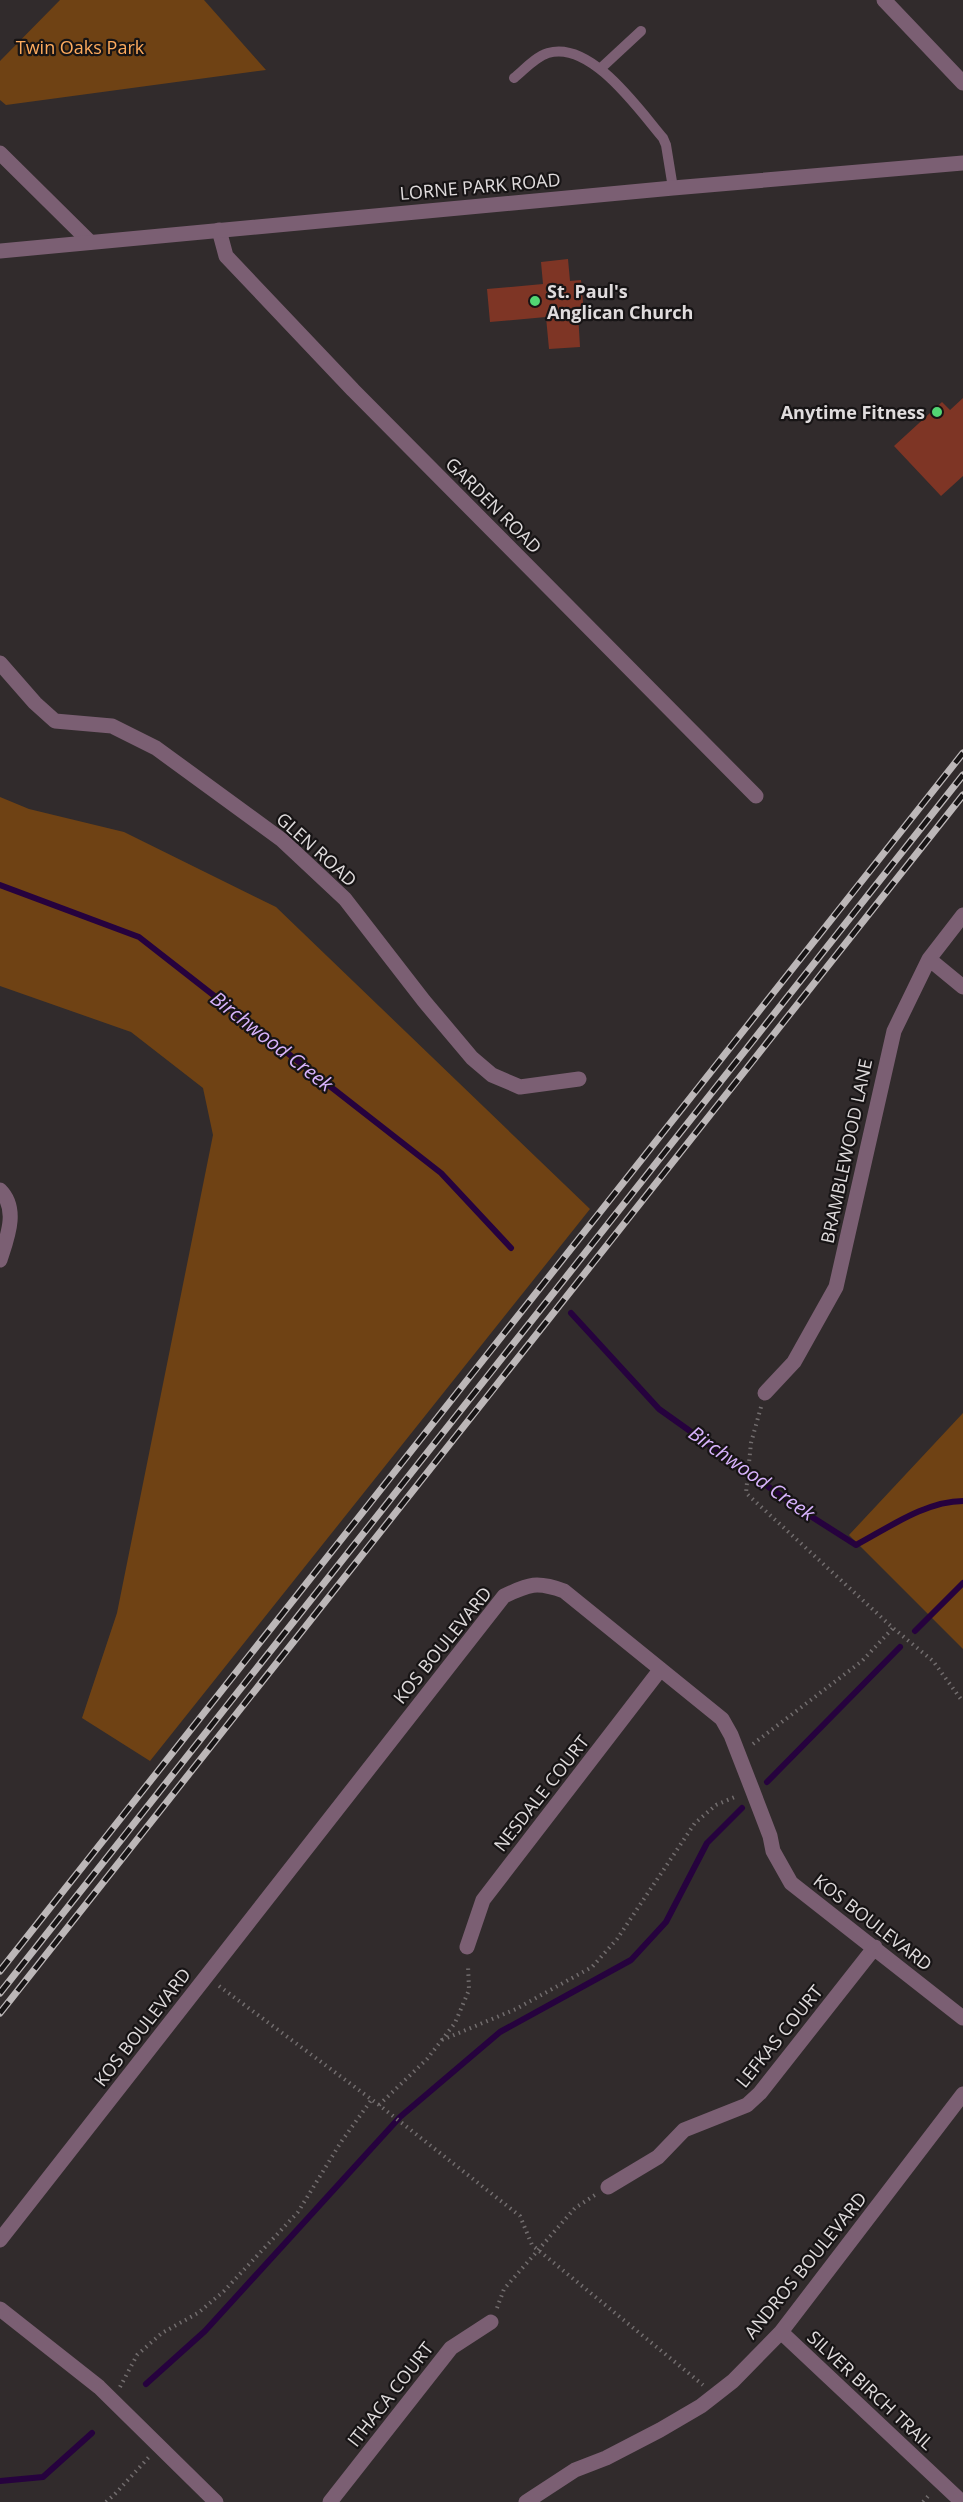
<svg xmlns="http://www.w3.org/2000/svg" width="963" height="2502" viewBox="0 0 963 2502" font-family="'Open Sans',sans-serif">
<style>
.green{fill:#6f4214}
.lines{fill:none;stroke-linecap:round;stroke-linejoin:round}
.stream{stroke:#26023e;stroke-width:6}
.building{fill:#7e3525}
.path{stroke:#726d6e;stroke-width:4;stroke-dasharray:1.5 4.5;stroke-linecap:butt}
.service{stroke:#7b5f73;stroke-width:10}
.minor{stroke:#7b5f73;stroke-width:15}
.tertiary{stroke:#7b5f73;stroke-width:15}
.rail-casing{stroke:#bcb7b8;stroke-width:7}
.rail{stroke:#171415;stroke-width:4.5;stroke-dasharray:14;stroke-linecap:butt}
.poi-dot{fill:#52d673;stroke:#171415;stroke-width:2}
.labels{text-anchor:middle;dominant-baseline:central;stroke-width:4.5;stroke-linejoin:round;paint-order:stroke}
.park-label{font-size:18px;fill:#ffac5e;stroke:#171415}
.street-label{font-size:18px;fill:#e0dcdd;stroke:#171415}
.poi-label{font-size:18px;font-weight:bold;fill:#e0dcdd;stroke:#171415;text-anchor:start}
.water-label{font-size:20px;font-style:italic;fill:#d8b3fd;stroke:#171415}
</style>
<rect width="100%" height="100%" fill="#312b2c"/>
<path class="green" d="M60,0H204L266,70L6,105L0,100V61Z
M0,797L29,809L124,832L276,907L590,1209L150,1761L82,1718L117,1613L213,1135L203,1088L131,1032L0,986Z
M963,1413V1649L849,1535Z"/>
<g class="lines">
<path class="stream" d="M0,885L139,937L441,1173L511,1248
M571,1313L659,1409L801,1510L856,1545C888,1528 926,1501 963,1501
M915,1631L963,1583
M767,1782L900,1647
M146,2384L205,2331L400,2117L500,2032L631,1960L666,1922L707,1843L742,1808
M0,2481L43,2477L92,2433"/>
</g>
<path class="building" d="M568,259L570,281L581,280L584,313H578L580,347L549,349L546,317L490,322L487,289L543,284L541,262Z
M963,398V476L941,496L894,446L942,402L950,410Z"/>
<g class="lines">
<path class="path" d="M761,1407L751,1443L746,1493L893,1628L933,1661L963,1702
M753,1744L862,1661L893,1628
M219,1986L379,2105L520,2216L532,2245L703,2385
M442,2040L516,2009L592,1967L617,1939L695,1823L716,1805L737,1796
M379,2105L427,2059L455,2023L469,1990L468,1964
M497,2308L504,2289L575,2208L595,2195
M120,2387L137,2355L162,2333L198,2313L224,2291L298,2212L341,2142L372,2099
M106,2502L115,2494L149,2457
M923,2502L930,2494"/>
<path class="service" d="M600,69L641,31
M514,78C524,70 535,57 548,53C591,40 639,110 663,138L666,145L673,188"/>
<path class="minor" d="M884,0L963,83
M0,153L90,242
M219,230L226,256L353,390L756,796
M0,663L35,703L55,721L112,726L156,748L282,840L345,899L424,1001L472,1058L492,1075L520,1087L579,1079
M929,959L963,987
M0,1190C19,1209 7,1238 0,1260
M765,1393L794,1362L836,1287L894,1031L929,959L963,915
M467,1947L483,1900L660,1670
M608,2187L658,2157L684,2130L747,2105L760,2093L875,1947
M0,2240L504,1596C529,1584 537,1581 564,1591L722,1719L731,1735L752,1789L770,1836L773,1851L791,1883L963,2018
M0,2309L99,2387L216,2502
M781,2332L962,2502
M330,2502L451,2348L491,2322
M526,2502L575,2470L606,2458L660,2430L701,2406L733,2381L781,2332L963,2094"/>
<path class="tertiary" d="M0,251L673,188L963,163"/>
<g class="rail-casing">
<path id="rail" d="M0,1971L963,753
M0,1993L963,775
M0,2013L963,795"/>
</g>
<use href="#rail" class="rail"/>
</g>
<g class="poi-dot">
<circle cx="535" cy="301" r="6"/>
<circle cx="937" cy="412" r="6"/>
</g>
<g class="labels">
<g class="park-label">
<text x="80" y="47">Twin Oaks Park</text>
</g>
<g class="street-label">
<text transform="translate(480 186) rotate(-5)">LORNE PARK ROAD</text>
<text transform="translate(494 505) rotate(45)">GARDEN ROAD</text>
<text transform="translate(317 849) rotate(42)">GLEN ROAD</text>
<text transform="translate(846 1151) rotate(-78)">BRAMBLEWOOD LANE</text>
<text transform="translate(442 1645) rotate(-51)">KOS BOULEVARD</text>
<text transform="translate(541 1793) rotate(-52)">NESDALE COURT</text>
<text transform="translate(873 1922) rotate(38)">KOS BOULEVARD</text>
<text transform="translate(142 2027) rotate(-52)">KOS BOULEVARD</text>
<text transform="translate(779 2036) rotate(-51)">LEFKAS COURT</text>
<text transform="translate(805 2265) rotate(-51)">ANDROS BOULEVARD</text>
<text transform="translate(871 2390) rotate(43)">SILVER BIRCH TRAIL</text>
<text transform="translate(390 2394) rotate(-52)">ITHACA COURT</text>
</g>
<g class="poi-label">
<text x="547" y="291">St. Paul's<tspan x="547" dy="21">Anglican Church</tspan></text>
<text x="925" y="412" text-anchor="end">Anytime Fitness</text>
</g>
<g class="water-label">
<text transform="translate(272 1041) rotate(38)">Birchwood Creek</text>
<text transform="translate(752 1473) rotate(35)">Birchwood Creek</text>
</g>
</g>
</svg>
